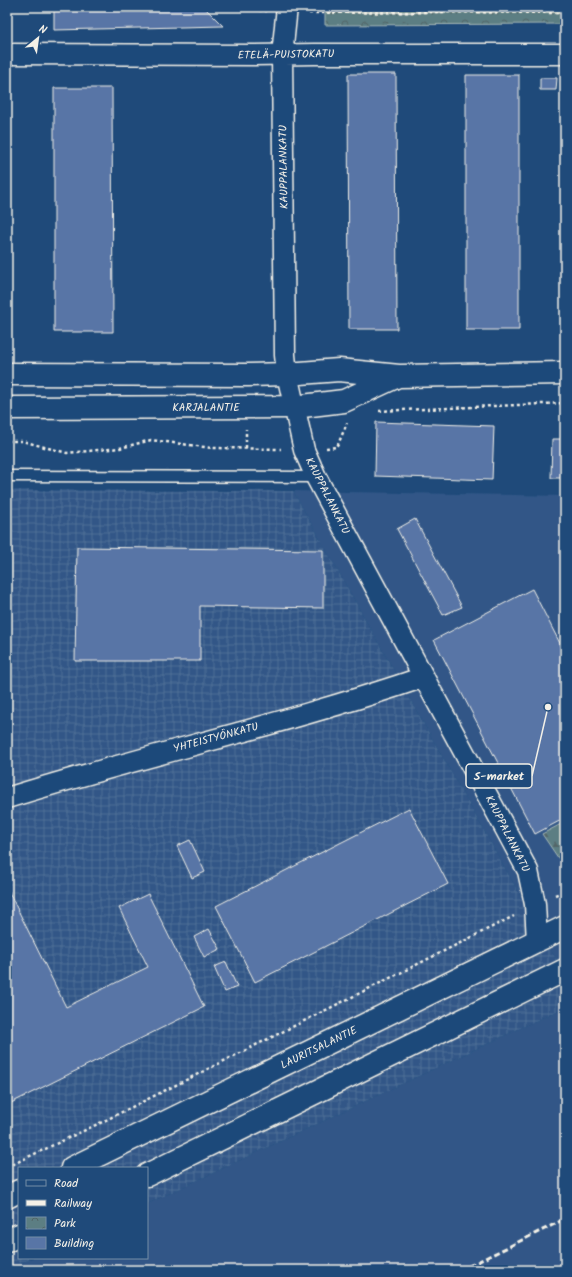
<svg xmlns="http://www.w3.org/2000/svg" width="572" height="1277" viewBox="0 0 572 1277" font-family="Kalam,sans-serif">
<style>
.built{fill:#305787}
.industrial{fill:url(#industrial-grid)}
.forest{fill:url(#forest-firs);stroke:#a8b8b6}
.park{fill:url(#park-crowns);stroke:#a8b8b6}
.building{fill:#5875a6;stroke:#f4f1e8}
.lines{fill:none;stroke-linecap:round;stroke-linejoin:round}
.lane-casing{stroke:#f4f1e8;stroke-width:13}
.street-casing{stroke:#f4f1e8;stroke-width:23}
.secondary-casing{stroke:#f4f1e8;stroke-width:25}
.primary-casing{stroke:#f4f1e8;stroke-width:25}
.path{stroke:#f4f1e8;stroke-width:2.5;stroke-dasharray:3 3;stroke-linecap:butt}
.lane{stroke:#1f4a7a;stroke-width:10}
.street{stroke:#1f4a7a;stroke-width:20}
.secondary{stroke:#1f4a7a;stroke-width:22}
.primary{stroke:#1f4a7a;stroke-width:22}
.rail{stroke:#f4f1e8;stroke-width:3;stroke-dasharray:6 3;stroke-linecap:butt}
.labels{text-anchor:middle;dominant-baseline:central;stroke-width:3.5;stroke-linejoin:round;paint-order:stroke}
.street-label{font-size:11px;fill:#f4f1e8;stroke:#1f4a7a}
.leader{fill:none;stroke:#f4f1e8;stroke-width:1.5}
.callout-dot{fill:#f4f1e8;stroke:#1f4a7a;stroke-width:1.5}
.callout{fill:#1f4a7a;stroke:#f4f1e8;stroke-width:1.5}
.callout-label{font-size:12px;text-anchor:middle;font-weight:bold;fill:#f4f1e8}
</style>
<defs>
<pattern id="industrial-grid" width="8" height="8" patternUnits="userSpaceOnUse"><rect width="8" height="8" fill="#305787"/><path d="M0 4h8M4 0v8" fill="none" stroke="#4f7098"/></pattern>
<pattern id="forest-firs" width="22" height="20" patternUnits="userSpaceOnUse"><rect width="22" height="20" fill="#5c7e83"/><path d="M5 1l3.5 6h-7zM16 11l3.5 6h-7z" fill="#536668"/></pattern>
<pattern id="park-crowns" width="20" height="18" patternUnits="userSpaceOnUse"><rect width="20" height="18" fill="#5c7e83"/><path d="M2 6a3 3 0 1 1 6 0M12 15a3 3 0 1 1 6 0" fill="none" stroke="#536668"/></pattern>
</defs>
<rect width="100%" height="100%" fill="#1f4a7a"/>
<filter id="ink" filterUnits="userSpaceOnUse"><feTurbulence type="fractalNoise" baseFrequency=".025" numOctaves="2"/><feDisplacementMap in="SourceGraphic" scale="8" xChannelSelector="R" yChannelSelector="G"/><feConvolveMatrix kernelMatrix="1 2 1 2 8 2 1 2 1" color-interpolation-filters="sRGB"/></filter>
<g filter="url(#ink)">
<path class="built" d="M293,491L565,496V975Z
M565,1007V1270H7L32,1258H147V1204Z"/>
<path class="industrial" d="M7,490L293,491L565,975V1007L147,1204V1168H19V1258H32L7,1270Z"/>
<path class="forest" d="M565,822V868L542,834Z"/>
<path class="park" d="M325,7H565V24L325,25Z"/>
<path class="building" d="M54,7H204L223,26L54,30Z
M348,74H396L397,329H349Z
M466,75H519V330H466Z
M540,78H557L556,90H540Z
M54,88H112L113,332H54Z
M376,422L494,426L492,480L375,476Z
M552,439H565V478H551Z
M415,519L462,607L443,615L397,529Z
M77,547L323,550V608L200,606V661H75Z
M532,589L565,653V818L535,834L434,640Z
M409,808L448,884L255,982L216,906Z
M190,840L205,872L192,878L177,846Z
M7,888L66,1007L148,967L119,908L148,894L204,1007L7,1105Z
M209,929L220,949L204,957L194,937Z
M226,962L237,987L225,992L214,967Z"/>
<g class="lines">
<g class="lane-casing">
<path id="lane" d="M7,476L316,477"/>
</g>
<g class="street-casing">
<path id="street" d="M287,7L282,55L285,355L287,374L304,450L316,477L528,871L535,904L537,941
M7,54L255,55L314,54H565
M7,798C145,755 287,724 424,677"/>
</g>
<g class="secondary-casing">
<path id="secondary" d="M7,374L248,375L287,374L339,370L399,376L565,373
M7,408L294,407L344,401L398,376"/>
</g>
<g class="primary-casing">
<path id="primary" d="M72,1168L565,927
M147,1175L565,970
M7,1197L19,1191
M7,1241L19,1235"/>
</g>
<path class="path" d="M235,7L266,11
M433,7L436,12L443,7
M309,13L436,12L565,13
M379,411L565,403
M7,441H22L67,453L120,448L151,440L212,448L281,449
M246,448V429
M326,448L337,447L347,423
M555,895L565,891
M7,1167L100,1123L514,916"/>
<use href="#lane" class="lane"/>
<use href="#street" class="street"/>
<use href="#secondary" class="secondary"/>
<use href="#primary" class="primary"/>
<path class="rail" d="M461,1270L565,1219"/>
</g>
</g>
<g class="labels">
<g class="street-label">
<text transform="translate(286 55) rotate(-1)">ETELÄ-PUISTOKATU</text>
<text transform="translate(284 167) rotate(-91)">KAUPPALANKATU</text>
<text x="206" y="408">KARJALANTIE</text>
<text transform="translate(327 496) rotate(63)">KAUPPALANKATU</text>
<text transform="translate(216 738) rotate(-15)">YHTEISTYÖNKATU</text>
<text transform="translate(507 834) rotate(63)">KAUPPALANKATU</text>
<text transform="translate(319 1048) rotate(-26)">LAURITSALANTIE</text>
</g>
</g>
<path class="leader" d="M548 707L532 776"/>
<circle class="callout-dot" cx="548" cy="707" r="4"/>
<rect class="callout" x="466" y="764" width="66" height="24" rx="4"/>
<g class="callout-label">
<text x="499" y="780">S-market</text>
</g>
<rect width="572" height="1277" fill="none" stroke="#1f4a7a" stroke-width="24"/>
<rect x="12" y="12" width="548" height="1253" fill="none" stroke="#f4f1e8" stroke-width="1.5" filter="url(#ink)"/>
<rect x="18" y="1167" width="130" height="92" fill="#1f4a7a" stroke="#748da6"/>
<rect x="26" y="1180" width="20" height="6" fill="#1f4a7a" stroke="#748da6"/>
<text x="54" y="1187" font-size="12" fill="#f4f1e8">Road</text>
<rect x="26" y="1200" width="20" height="6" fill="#f4f1e8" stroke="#748da6"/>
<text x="54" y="1207" font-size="12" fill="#f4f1e8">Railway</text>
<rect x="26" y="1217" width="20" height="12" fill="url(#park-crowns)" stroke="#748da6"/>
<text x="54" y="1227" font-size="12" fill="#f4f1e8">Park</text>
<rect x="26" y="1237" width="20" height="12" fill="#5875a6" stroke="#748da6"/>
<text x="54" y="1247" font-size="12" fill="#f4f1e8">Building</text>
<g transform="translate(38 38) rotate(29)" stroke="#1f4a7a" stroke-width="3" paint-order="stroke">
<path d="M0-3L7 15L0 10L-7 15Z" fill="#f4f1e8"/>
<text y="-6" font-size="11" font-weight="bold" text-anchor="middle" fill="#f4f1e8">N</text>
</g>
</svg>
